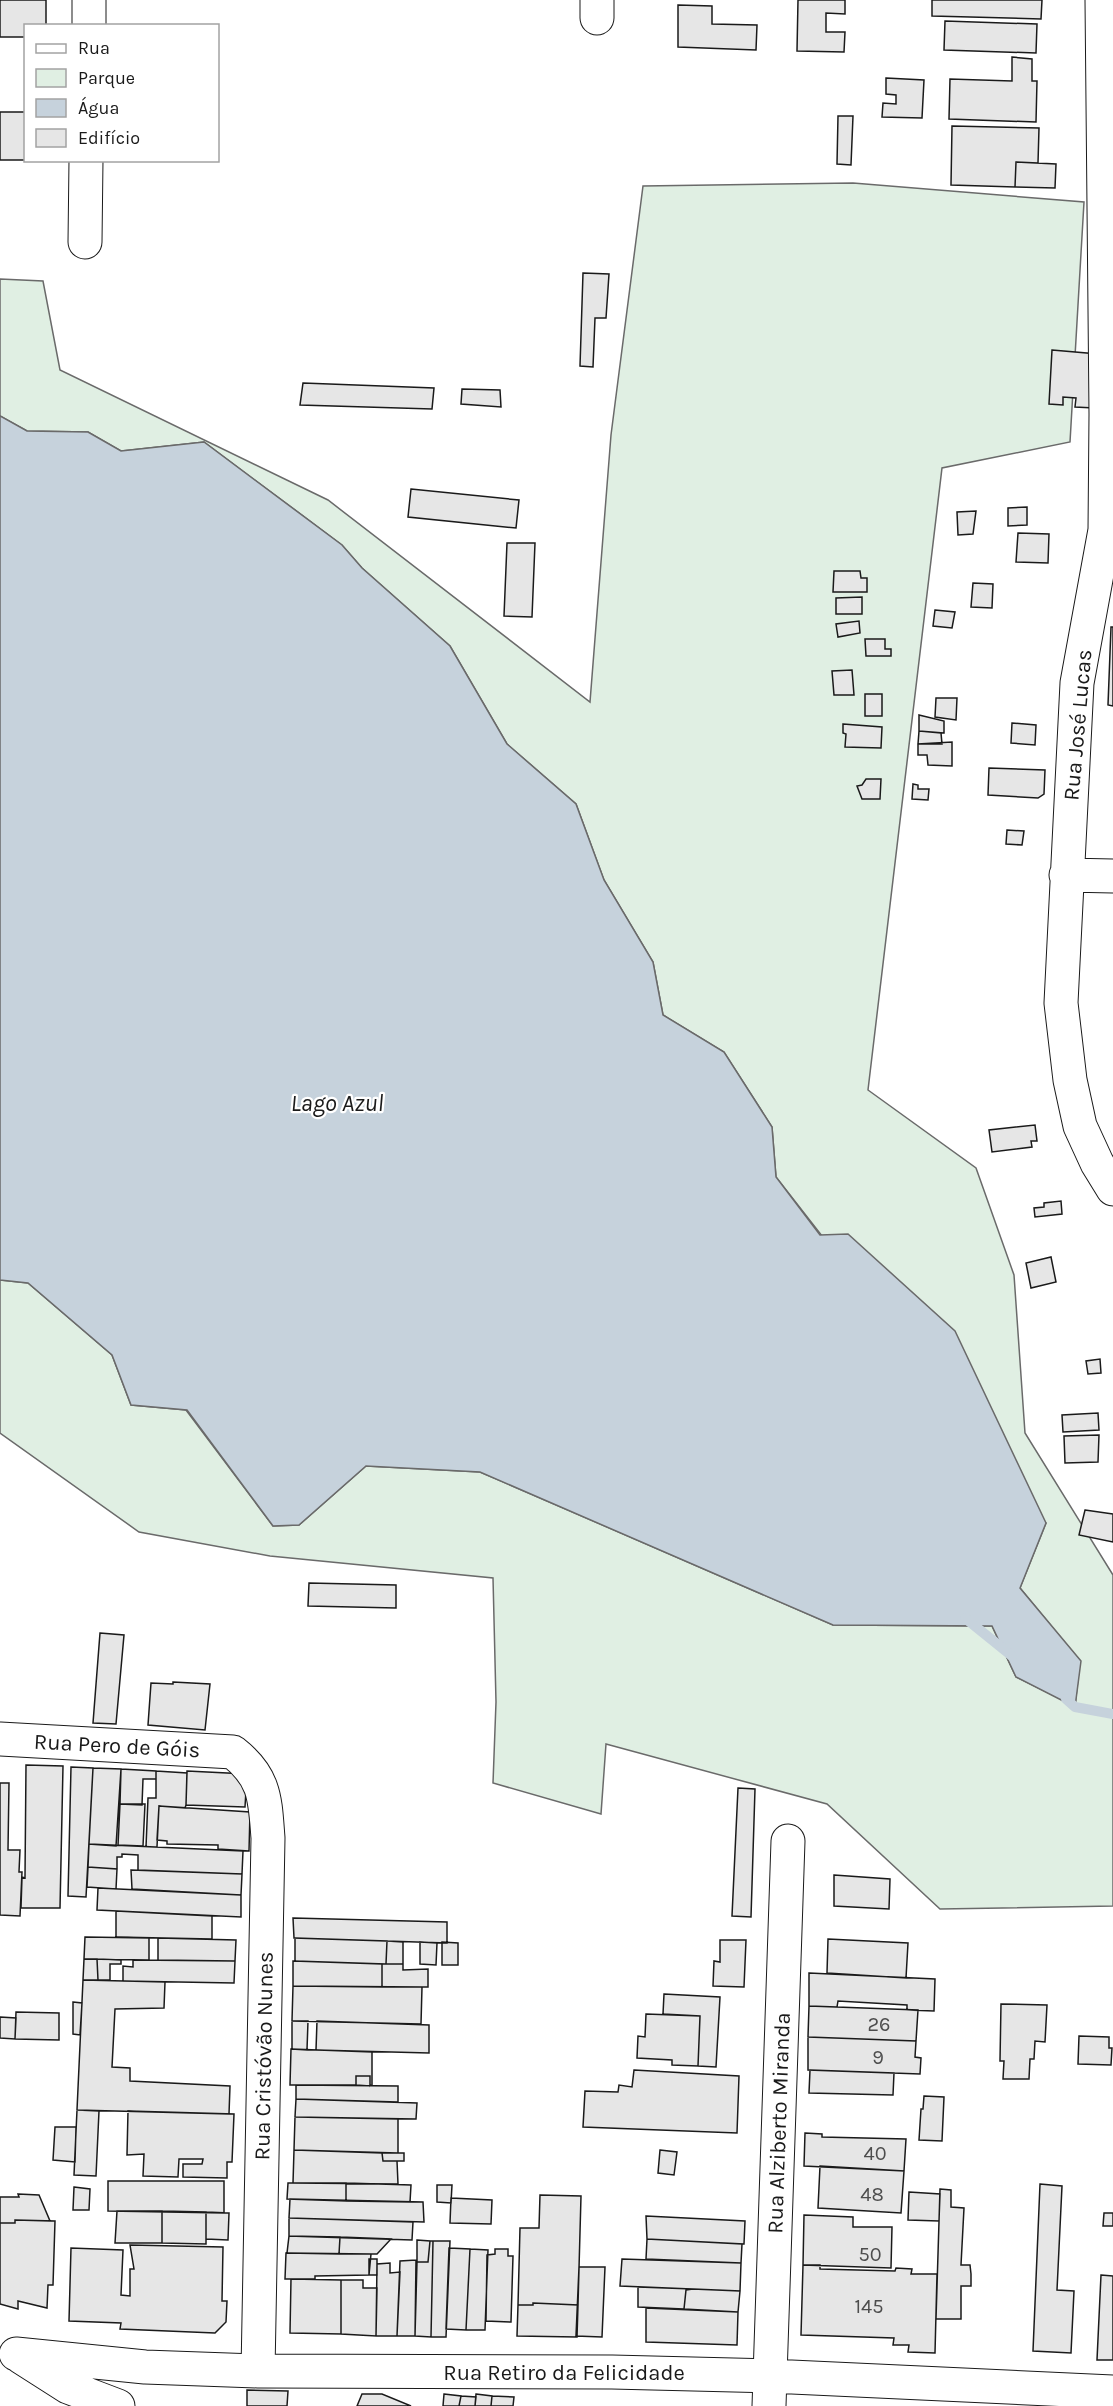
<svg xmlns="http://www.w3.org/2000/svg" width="1113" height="2406" viewBox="0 0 1113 2406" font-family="Karla,sans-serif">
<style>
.green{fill:#e0efe3;stroke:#6a6a6a;stroke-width:1.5}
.water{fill:#c6d2dc;stroke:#6a6a6a;stroke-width:1.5}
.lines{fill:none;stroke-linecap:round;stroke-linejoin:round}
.stream{stroke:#c6d2dc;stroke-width:10}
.building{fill:#e6e6e6;stroke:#1a1a1a;stroke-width:1.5}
.minor-casing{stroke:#1a1a1a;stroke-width:35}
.minor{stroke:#fff;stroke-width:33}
.labels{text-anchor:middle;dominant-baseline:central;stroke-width:4.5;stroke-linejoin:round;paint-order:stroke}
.number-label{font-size:20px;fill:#4d4d4d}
.street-label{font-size:22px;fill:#1a1a1a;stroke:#fff}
.water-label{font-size:24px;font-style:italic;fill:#1a1a1a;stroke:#fff}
</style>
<rect width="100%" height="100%" fill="#fff"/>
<path class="green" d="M853,183L1084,202L1070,442L942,468L868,1090L976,1168L1014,1275L1025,1433L1113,1575V1906L940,1909L827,1804L606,1744L601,1814L493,1783L496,1702L493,1578L270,1556L139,1532L0,1433V1280L28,1283L112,1355L131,1405L186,1410L273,1526L299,1525L366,1466L480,1472L833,1625L992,1626L1016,1677L1075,1706L1080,1661L1020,1588L1046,1523L776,1177L772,1127L724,1052L663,1015L653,962L604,880L576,804L507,744L450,646L362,568L342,545L204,442L121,451L88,432L27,431L0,416V279L43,281L60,370L328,500L590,702L611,435L643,186Z"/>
<path class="water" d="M0,416L27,431L88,432L121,451L204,442L342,545L362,568L450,646L507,744L576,804L604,880L653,962L663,1015L724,1052L772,1127L776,1177L820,1235L848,1234L955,1331L1046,1523L1020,1588L1081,1661L1075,1707L1016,1677L992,1626L833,1625L480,1472L366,1466L299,1525L273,1526L187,1410L131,1405L112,1355L28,1283L0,1280Z"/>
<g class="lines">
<path class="stream" d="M965,1618L1012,1656
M1066,1699L1075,1707L1113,1714"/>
</g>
<path class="building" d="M0,0H46V26H26V37H0Z
M798,0H845V14L826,13V32H845L844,52L797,51Z
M932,0H1042L1041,19L932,16Z
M678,5L712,6V24L757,25L756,50L678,47Z
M945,21L1037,24L1036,53L944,50Z
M1012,57L1032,59V81H1037L1036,122L949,119L950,79L1012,81Z
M886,78L924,80L922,118L882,117L883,103L896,104V95L886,94Z
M0,112H26V160H0Z
M838,116H853L851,165L837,164Z
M952,126L1039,128L1038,163L1016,162L1015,187L951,185Z
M1016,162L1056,164L1055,188L1015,187Z
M583,273L609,274L606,318H595L593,367L580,366Z
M1052,350L1098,354L1094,408L1075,407L1076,398L1063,397V405L1049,404Z
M303,383L434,388L432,409L300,405Z
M462,389L500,390L501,407L461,404Z
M411,489L519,500L516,528L408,517Z
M1027,507V525L1008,526V508Z
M976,511L973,534L958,535L957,512Z
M1018,533L1049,534L1048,563L1016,562Z
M507,543H535L532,617L504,616Z
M834,571H860L861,578H867V592H833Z
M973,583L993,584L992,608L971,607Z
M862,597V614H836V598Z
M935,610L955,612L952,628L933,626Z
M859,621L860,633L838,637L836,624Z
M1111,627H1113V706L1108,705Z
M865,639H885V649H891V656H866Z
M852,670L854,695H834L832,671Z
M865,694H882V716H865Z
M936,698H957L956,720L935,717Z
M919,715L944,721V733L919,731Z
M1012,723L1036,725L1035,745L1011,743Z
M843,724L882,727L881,748L845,747L846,734L843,733Z
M919,731L941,733L942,744H918Z
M952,742V766L928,765L927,755H918V744Z
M989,768L1045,770L1044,794L1038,798L988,795Z
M866,779H881L880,799H862L857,786L862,785Z
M913,784L918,785V789H929L928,800L912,799Z
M1007,830L1024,831L1022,845L1006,844Z
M1035,1125L1037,1141H1031L1032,1147L992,1152L989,1130Z
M1061,1201L1062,1214L1035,1217L1034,1208L1044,1207V1203Z
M1051,1257L1056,1282L1031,1288L1026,1263Z
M1100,1359L1101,1373L1088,1374L1086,1361Z
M1098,1413L1099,1430L1063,1432L1062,1415Z
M1099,1435L1098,1462L1065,1463L1064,1436Z
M1085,1510L1113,1514V1542L1079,1535Z
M309,1583L396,1585V1608L308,1606Z
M100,1633L124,1635L116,1724L93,1723Z
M173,1682L210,1684L205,1730L148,1725L151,1683L173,1684Z
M26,1765L63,1766L60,1908H21L22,1877L25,1878Z
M71,1767L93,1768L86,1897L68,1896Z
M93,1768L121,1769L116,1846L89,1844Z
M121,1769L156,1771V1779H143L142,1805L120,1804Z
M156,1771L187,1773L186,1805L185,1808L159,1806L157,1847H146L148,1798H156Z
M187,1771L247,1774L245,1807L186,1805Z
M0,1783H9L8,1850H20L19,1872H22L20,1916L0,1915Z
M738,1788L755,1789L751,1917L732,1916Z
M120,1804H145L143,1846L118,1845Z
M159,1806L250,1812L249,1851L218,1849V1845L167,1844V1841L157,1840Z
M89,1844L243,1851L242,1874L138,1870V1855L122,1854V1857H117V1869L88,1867Z
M88,1867L117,1869L116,1889L87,1887Z
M131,1870L242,1874L241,1895L132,1889Z
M834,1875L890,1879L889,1909L834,1906Z
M98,1888L241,1895V1917L97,1910Z
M116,1911L212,1916V1939L116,1937Z
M293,1918L447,1922V1943L294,1938Z
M85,1937L149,1938V1960L84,1959Z
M158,1938L236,1940L235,1961L158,1960Z
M295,1938L387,1941L386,1964L295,1961Z
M828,1939L908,1943L906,1978L827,1973Z
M720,1940H746L744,1987L713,1986L714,1961L720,1962Z
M387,1941L403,1942V1964H386Z
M420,1942L437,1943L436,1965L420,1964Z
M442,1942L458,1943V1965H442Z
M84,1959H97L98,1980H83Z
M97,1959L121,1960V1964H110V1980H98Z
M133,1960L235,1961L234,1983L123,1981V1966L133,1967Z
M293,1961L382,1964V1987L293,1986Z
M382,1964H403V1970L428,1969V1987H382Z
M809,1973L935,1979L934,2011L907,2010V2005L838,2001L837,2007L809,2006Z
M83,1980L165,1982L164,2008L115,2009L112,2067L130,2068V2081L230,2086L229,2114L77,2110Z
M293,1986L422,1987L421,2024L292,2021Z
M664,1994L720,1997L716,2067L698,2066L700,2016L663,2014Z
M73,2002L82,2003L80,2035L73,2034Z
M1001,2004L1047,2005L1045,2042L1035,2041L1034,2059H1030L1029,2079H1003L1004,2061H1000Z
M809,2006L918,2010L916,2041L808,2037Z
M16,2012L59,2013V2040L15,2039Z
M646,2014L700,2016L698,2066L672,2065V2060L637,2058L638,2036L645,2037Z
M0,2017L16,2018L15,2039L0,2038Z
M292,2021H308L307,2050L292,2049Z
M317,2021L429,2025V2053L316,2050Z
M1079,2036L1109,2037V2048H1112L1111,2065L1078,2064Z
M808,2037L916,2041L915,2057L921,2058L920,2074L808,2070Z
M291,2049L372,2052V2085L370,2086V2076H356V2085H290Z
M634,2070L739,2076L737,2133L583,2127L585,2091L618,2092L619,2085L632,2087Z
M810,2070L894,2073L893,2095L809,2093Z
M356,2076H370V2086L356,2085Z
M296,2085L398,2086V2102L296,2099Z
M924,2096L944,2097L942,2141L919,2140L921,2109H923Z
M296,2099L417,2103L416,2119L295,2117Z
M77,2110L99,2111L96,2176L74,2175Z
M128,2111L234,2114L232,2162H227V2178L183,2177V2164H202L203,2159H179L178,2177L143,2176L144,2154L127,2155Z
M295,2117L398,2119V2153L294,2150Z
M55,2127H76L75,2162L53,2160Z
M805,2133L822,2134V2137L906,2139L904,2171L804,2166Z
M294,2150L382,2153L383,2161H397L398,2184L293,2183Z
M660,2150L677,2152L674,2175L658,2173Z
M382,2153H404V2161H383Z
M820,2166L904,2171L901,2213L818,2208Z
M108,2181H224V2213L108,2211Z
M288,2183H346V2201L287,2199Z
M346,2183L411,2185L410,2202L346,2201Z
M1040,2184L1062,2186L1057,2290L1074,2291L1071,2353L1033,2351Z
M437,2185H452L451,2203L437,2202Z
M74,2187L90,2189L89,2210H73Z
M940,2189L951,2190V2207L964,2208L961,2265H970L971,2274V2286H961V2319H936Z
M909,2192L940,2194L939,2221L908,2220Z
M18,2194L39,2195L50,2221L15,2220V2223H0V2197H19Z
M540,2195L581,2196L578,2305L533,2303V2305H518L520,2228H539Z
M451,2198L492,2200L491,2224L450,2223Z
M290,2199L423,2202L424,2222L289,2218Z
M117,2211H162V2243H115Z
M162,2211L206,2212V2244L162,2243Z
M206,2212L229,2213L228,2240L206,2239Z
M1104,2213H1113V2226H1103Z
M804,2215L853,2217V2227H892L891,2268L803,2265Z
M646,2216L745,2221L744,2244L647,2239Z
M289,2218L413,2222L412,2240L289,2236Z
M15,2220L55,2221L53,2285H48L47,2308L18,2301V2309L0,2304V2223H15Z
M289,2236L340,2237L339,2254L287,2253Z
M340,2237L391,2239L377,2254H339Z
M647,2239L742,2244L741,2263L646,2259Z
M417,2240L430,2241L428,2262H417Z
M430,2241H433L431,2337L415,2336L417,2262H428Z
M433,2241H450L446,2337H431Z
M130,2245L223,2247L222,2301H227L226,2322L215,2333L120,2329L121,2323L69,2321L71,2248L123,2250L121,2295L130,2296V2269H134Z
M449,2248L470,2249L466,2330L446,2329Z
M470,2249L488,2250L485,2330H466Z
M495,2249H508V2256H513L511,2322L486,2321L487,2255L495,2254Z
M286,2253L371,2254L369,2275L315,2276V2279H285Z
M369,2259H377V2275H369Z
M622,2259L741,2263L740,2291L620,2286Z
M416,2260L415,2336H397L400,2261Z
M390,2263V2273L400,2272L397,2336H376L377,2264Z
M803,2265H820V2269L895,2271L896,2268L912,2269L911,2274H937L935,2353L908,2352L909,2345H893L894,2338L801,2335Z
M579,2267H605L602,2337L576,2336Z
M1101,2275L1113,2276V2360H1097Z
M291,2279L341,2280V2334L290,2333Z
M341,2280H363V2288H377L376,2336L341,2334Z
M638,2287L693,2289L686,2290L684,2309L638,2307Z
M693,2289L740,2291L738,2312L684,2309L686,2290Z
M533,2303L578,2305L577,2337L517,2336L518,2305H533Z
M646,2308L738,2312L737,2345L646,2342Z
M247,2390L288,2391L287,2406H247Z
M362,2394H382L411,2406H357Z
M444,2394L461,2396L459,2406H443Z
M476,2394L492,2396L491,2406H475Z
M461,2396L476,2397L475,2406H459Z
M492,2396L514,2397L513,2406H491Z"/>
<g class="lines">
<g class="minor-casing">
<path id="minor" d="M1102,0L1106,414L1105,530L1077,683L1061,1003L1070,1080L1080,1126L1097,1163L1113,1189
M597,18V0
M89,26V0
M85,242L86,160
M1066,875L1113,876
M0,1739L233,1752C266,1778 265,1800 268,1838L258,2371
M16,2354L145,2367L258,2371L612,2372L770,2376L1113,2392
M21,2357L68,2387L118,2406
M769,2406L788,1841"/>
</g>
<use href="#minor" class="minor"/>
</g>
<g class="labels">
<g class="number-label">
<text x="879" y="2024">26</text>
<text x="878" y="2057">9</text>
<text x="875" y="2153">40</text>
<text x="872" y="2194">48</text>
<text x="870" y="2254">50</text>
<text x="869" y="2306">145</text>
</g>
<g class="street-label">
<text transform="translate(1078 725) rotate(-85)">Rua José Lucas</text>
<text transform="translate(117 1746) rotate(3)">Rua Pero de Góis</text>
<text transform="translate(264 2056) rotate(-89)">Rua Cristóvão Nunes</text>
<text transform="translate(779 2123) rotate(-88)">Rua Alziberto Miranda</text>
<text x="564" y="2373">Rua Retiro da Felicidade</text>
</g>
<g class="water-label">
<text x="337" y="1103">Lago Azul</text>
</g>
</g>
<rect x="24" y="24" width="195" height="138" fill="#ffffff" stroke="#a3a3a3" stroke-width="1.5"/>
<rect x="36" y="44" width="30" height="9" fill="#ffffff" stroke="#a3a3a3" stroke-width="1.5"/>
<text x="78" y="54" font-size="18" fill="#1a1a1a">Rua</text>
<rect x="36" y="69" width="30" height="18" fill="#e0efe3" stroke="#a3a3a3" stroke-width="1.5"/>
<text x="78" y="84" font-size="18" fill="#1a1a1a">Parque</text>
<rect x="36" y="99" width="30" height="18" fill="#c6d2dc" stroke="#a3a3a3" stroke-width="1.5"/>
<text x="78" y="114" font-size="18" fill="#1a1a1a">Água</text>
<rect x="36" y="129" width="30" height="18" fill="#e6e6e6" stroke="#a3a3a3" stroke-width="1.5"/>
<text x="78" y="144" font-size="18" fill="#1a1a1a">Edifício</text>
</svg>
